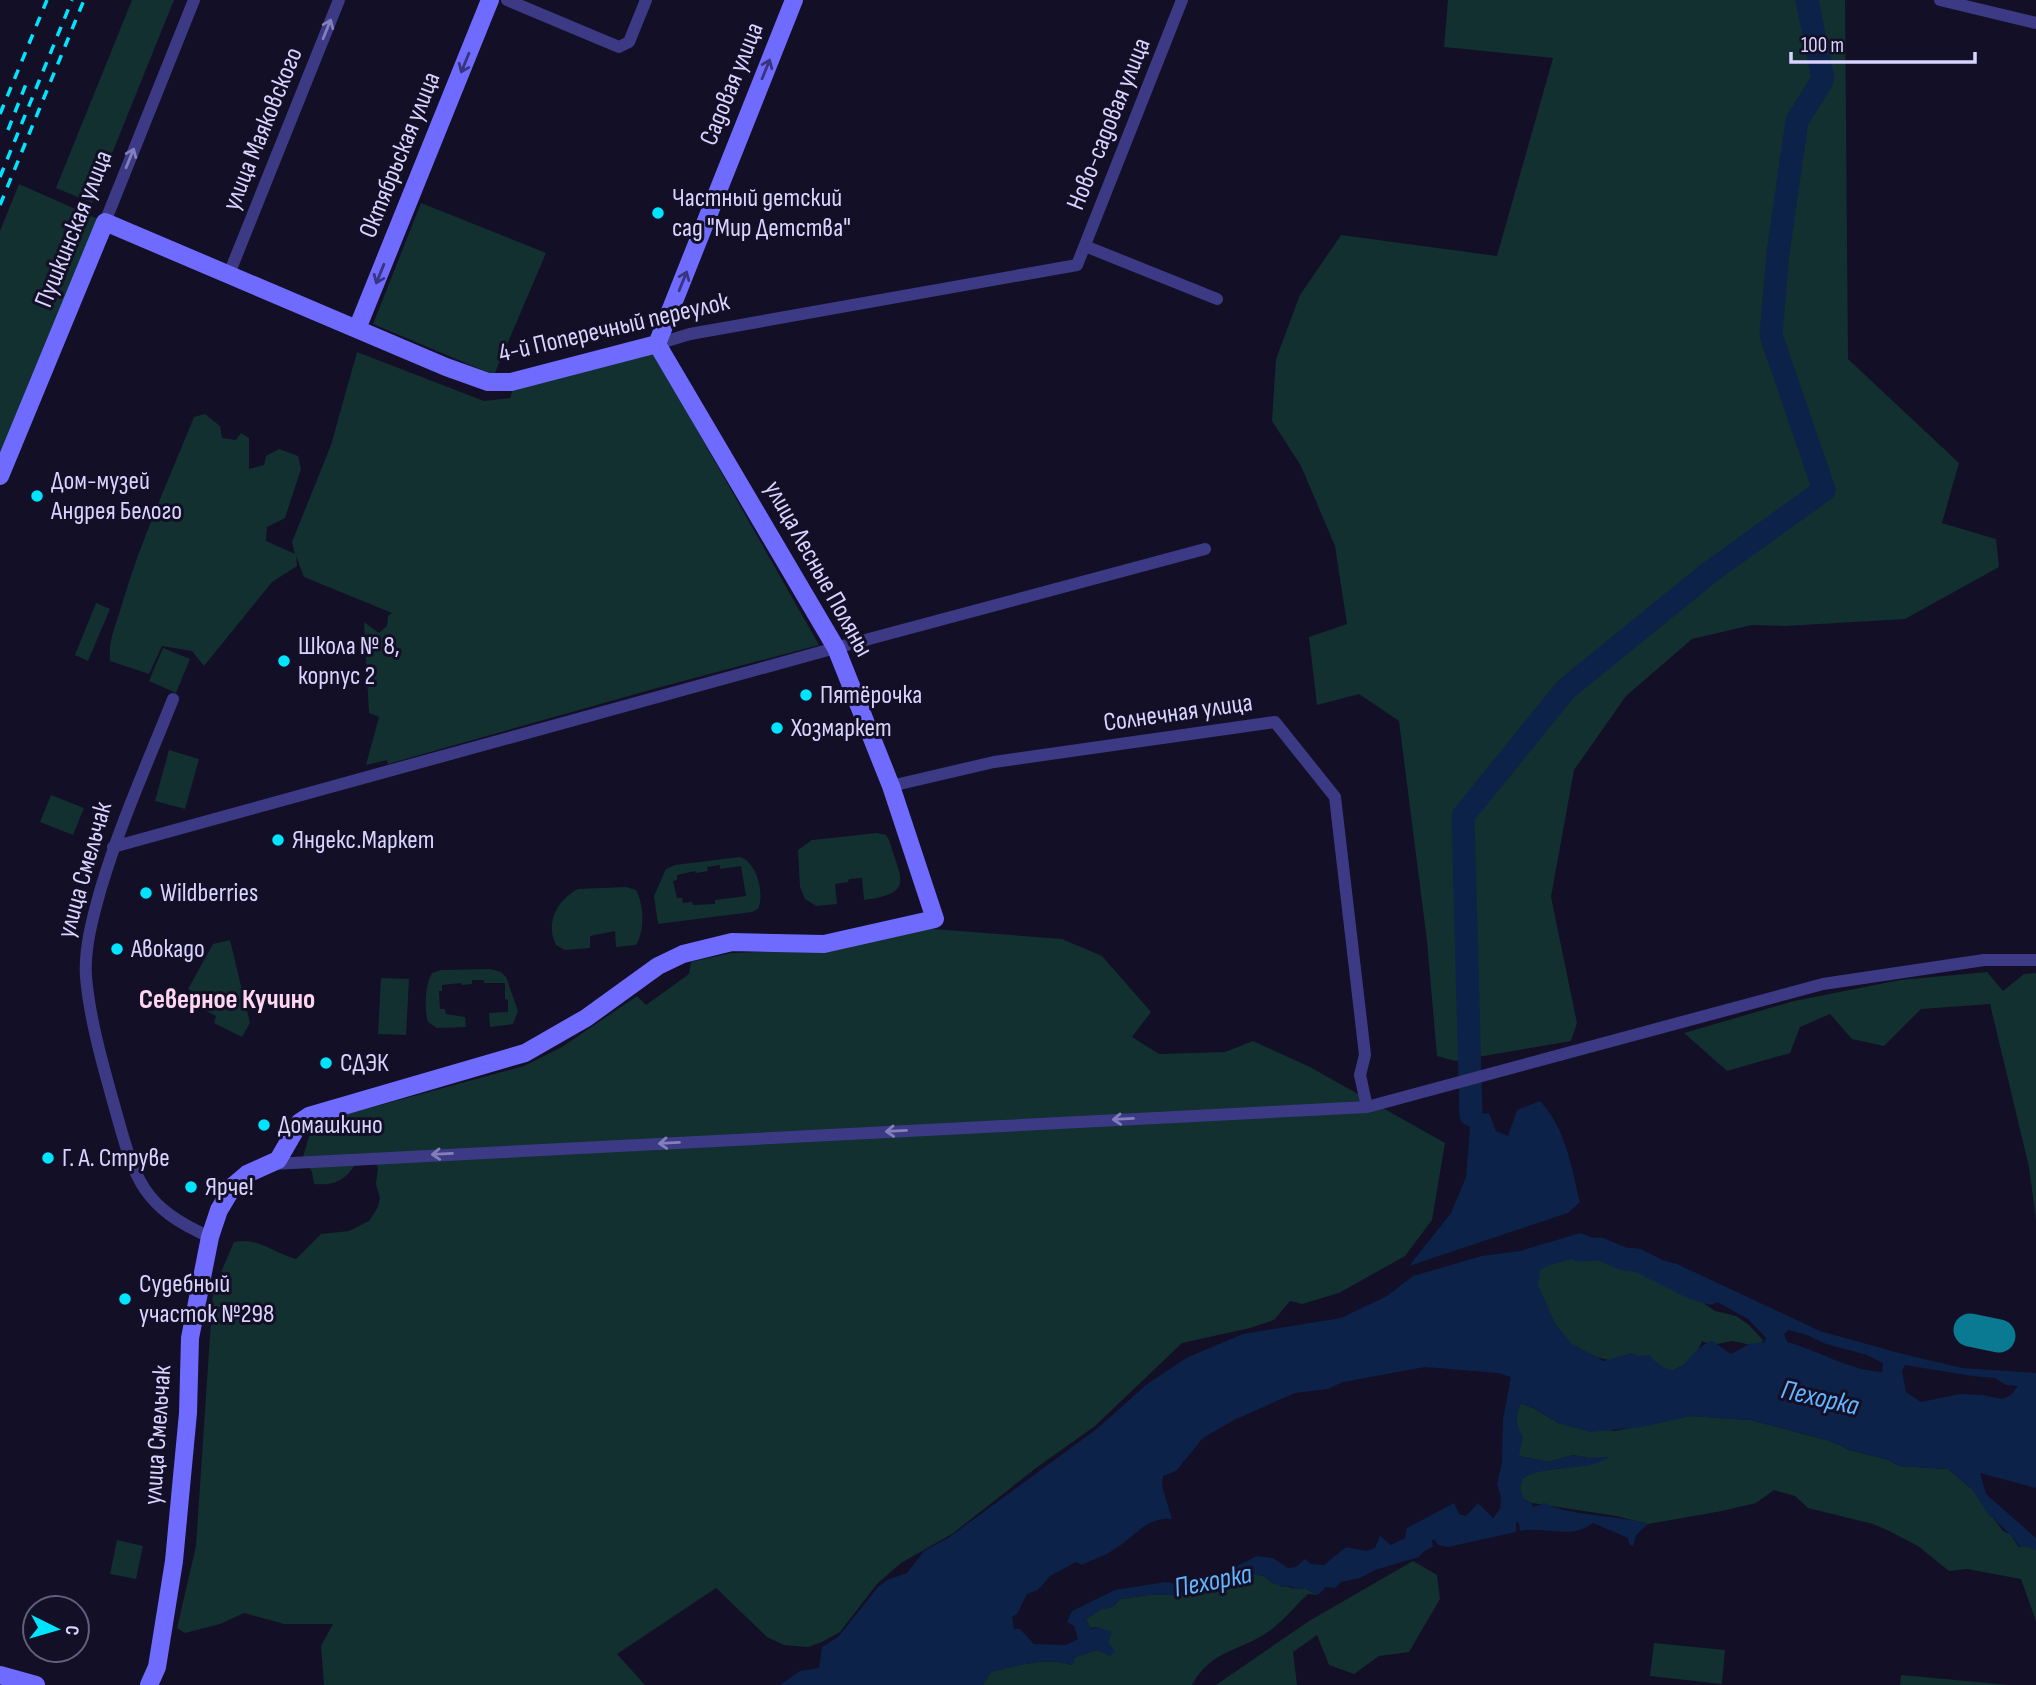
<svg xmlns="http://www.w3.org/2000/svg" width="2036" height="1685" viewBox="0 0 2036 1685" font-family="'Sofia Sans Condensed',sans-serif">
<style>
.green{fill:#12302f;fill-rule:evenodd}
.water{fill:#0c2248;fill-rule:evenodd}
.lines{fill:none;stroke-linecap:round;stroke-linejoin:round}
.river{stroke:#0c2248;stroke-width:23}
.taxiway{stroke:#0a7a92;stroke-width:33}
.street{stroke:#3d3a85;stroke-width:12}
.secondary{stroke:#6f6bff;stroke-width:18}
.rail{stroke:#00e5ff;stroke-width:3.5;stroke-dasharray:10 9;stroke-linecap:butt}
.oneway{stroke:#837fbc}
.oneway2{stroke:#38347d}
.poi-dot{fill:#00e5ff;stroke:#130f26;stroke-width:2.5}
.labels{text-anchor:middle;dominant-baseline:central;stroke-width:6;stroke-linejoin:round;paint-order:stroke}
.street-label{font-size:26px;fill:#d9d4ff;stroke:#130f26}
.poi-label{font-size:26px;fill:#d9d4ff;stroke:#130f26;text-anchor:start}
.neighbourhood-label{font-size:28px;font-weight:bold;fill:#ffd6f0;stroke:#130f26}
.water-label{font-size:28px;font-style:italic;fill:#62b6ff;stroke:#130f26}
</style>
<rect width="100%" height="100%" fill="#130f26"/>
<path class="green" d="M132,0H174L92,203L56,188Z
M1448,0H1845L1848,359L1959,463L1942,523L1996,539L1999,567L1905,619L1785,626L1752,625L1692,639L1626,696L1574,770L1551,897L1577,1023L1571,1041L1455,1061L1437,1056L1427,941L1399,721L1359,694L1317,705L1309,637L1347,624L1335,546L1301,466L1272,421L1276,359L1300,295L1341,235L1497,256L1553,58L1444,47Z
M19,184L100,220L0,461V231Z
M421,203L546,253L494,375L373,324Z
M357,352L484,401L510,398L513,389L653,352L819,645L657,688L388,764L387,760L366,765L379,717L369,713L364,622L379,633L387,626L388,616L392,613L304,577L296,556L297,566L272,582L204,666L192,651L162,646L149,674L110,661C108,639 116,626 122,604C141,540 169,479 194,417L205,414L220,426L222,438L236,440L241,433L249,438V469L264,465L266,456L279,449L298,456L301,469L285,518L267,527L266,541L295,554L292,542L331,445Z
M96,603L110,609L88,661L75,655Z
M163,648L190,659L176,693L149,681Z
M169,750L199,759L185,809L155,801Z
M51,795L84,808L73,835L40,822Z
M877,833L886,835L889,840C901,880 915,893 864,900L862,878L849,879L848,882L835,884L837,904L816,906L805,899L800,887L798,850L812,840Z
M740,857C757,862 765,894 758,909L752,912L658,924L654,896L666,869L675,865ZM720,865V869L741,866L746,896L715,900V904L693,905L692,902L683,903L682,898H677L673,881L677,880V875L695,871L696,873L708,871L707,867Z
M626,887L636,890C644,904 645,931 636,945L616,947L615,931L590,936V948L565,950L556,945C545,923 557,900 578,889Z
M920,928L1062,939L1102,956L1151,1012L1132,1037L1159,1054L1225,1052L1253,1041L1310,1067L1445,1143L1432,1220L1405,1256L1339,1293L1302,1304L1290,1301L1274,1320L1250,1328L1182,1343L1095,1426L1036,1468L952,1534L901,1563L877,1584L840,1632L822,1642L808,1647L784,1645L767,1637L716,1588L617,1654L645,1685H324L321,1646L333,1624H284L244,1613L220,1624L185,1633L177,1628L196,1546L213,1291L234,1242C259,1237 273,1253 296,1259L321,1234L349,1231L369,1221L378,1207L380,1198L376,1184L378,1168L373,1157L360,1156C348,1178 339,1186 314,1184L312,1172L303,1157L310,1133L322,1121L524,1066L562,1047L637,996L646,1005L689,974L691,962L731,953L814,950Z
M230,940L250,1023L242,1037L214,1023L216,1016L193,1004L197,994L188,989L213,944Z
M490,969L501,972L506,977L518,1011L513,1024L490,1027L489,1013L508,1012V1000L505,999V983H484V980H472V984L462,985L461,983L442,985V991H439L440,1009H445L446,1014L465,1017L466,1027L437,1028L428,1022C424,1010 425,985 432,973L441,970Z
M1987,972L2003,991L2024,974L2036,973V1220L2029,1167L1990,1004L1921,1009L1884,1046L1852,1039L1830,1014L1800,1027L1790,1053L1727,1071L1684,1033L1794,1001L1900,980Z
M381,978L409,979L406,1035L378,1034Z
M1601,1252L1645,1268L1677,1285L1715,1311L1736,1316L1749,1325L1763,1340L1759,1347L1733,1341L1711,1345L1702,1341L1694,1360L1666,1374L1571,1351L1550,1319L1533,1279L1545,1264L1576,1255Z
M1521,1403L1535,1409L1558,1423L1615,1431L1690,1416L1751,1420L1830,1441L1850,1450L1889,1460L1899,1466L1948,1469L1972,1489L2003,1531L2010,1534L2019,1547L2025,1546L2036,1549V1621L2021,1579L1967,1569L1949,1571L1918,1546L1887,1530L1873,1524L1808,1508L1795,1496L1774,1490L1756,1503L1722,1511L1648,1524L1616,1516L1532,1503L1523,1499L1520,1488L1522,1479L1532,1472L1587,1465L1608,1458H1588L1573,1455L1549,1462L1519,1456L1516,1414Z
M117,1540L143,1546L136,1579L110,1574Z
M1413,1561L1437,1575L1440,1599L1409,1652L1379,1656L1354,1674L1329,1665L1317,1635L1293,1652L1297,1685H1216L1309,1621Z
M1249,1573L1264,1576L1271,1582L1296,1589L1305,1588L1318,1595L1308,1594C1296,1605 1285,1619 1272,1629C1242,1652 1212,1648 1192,1685H983L990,1672C1017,1666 1045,1656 1072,1665L1075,1657L1097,1650L1108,1642L1098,1627L1090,1628L1086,1619L1101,1609L1113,1607L1120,1599L1149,1595H1170Z
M1654,1643L1725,1650L1722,1684L1650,1676Z
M1901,1675L2010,1685H1900Z"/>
<path class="water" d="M1540,1101C1566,1128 1571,1167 1580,1202L1568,1213L1409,1266L1451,1213L1466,1177L1471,1115L1489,1113L1496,1131L1508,1136L1517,1110Z
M1580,1233L1630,1251L1677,1264L1820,1331L1903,1354L1962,1368L2036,1373V1488L1980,1473L1986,1494L2036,1538V1550L2025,1546L2020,1547C2013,1535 2002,1529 1994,1518L1990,1517L1972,1489L1948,1469L1899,1466L1889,1460L1850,1450L1830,1441L1751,1420L1690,1416L1642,1427L1590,1432L1558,1423L1535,1409L1521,1403C1515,1416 1515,1424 1523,1437L1519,1456L1549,1462L1573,1455L1586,1458L1609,1457C1591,1472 1547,1463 1522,1479L1520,1488L1523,1499L1532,1503L1533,1507L1545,1503C1568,1516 1619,1515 1648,1524L1636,1535L1633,1546L1629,1544L1628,1538L1593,1523C1572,1540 1544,1526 1520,1531L1519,1523L1516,1522V1532L1448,1547L1438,1545L1434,1539L1432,1541L1433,1547L1424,1551L1419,1557L1375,1570L1360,1578L1341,1582L1335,1588L1326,1587L1318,1595L1305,1588L1296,1589L1290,1586L1282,1587L1271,1582L1264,1576L1249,1574L1170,1595H1149L1120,1599L1113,1607L1101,1609L1086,1619L1091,1629L1098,1627L1112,1632L1108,1642L1115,1651L1110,1656L1097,1650L1075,1657L1073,1665C1045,1656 1017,1666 991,1672L983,1685H780L800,1671L819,1668L822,1647L838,1637L878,1587L887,1580L907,1573L924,1551L948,1538L1098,1428L1146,1385L1186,1358L1243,1334L1341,1318L1387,1296L1413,1276L1482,1256L1520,1251ZM1598,1252L1609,1253L1672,1277L1748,1319L1766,1338L1764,1342L1749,1344L1731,1354L1712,1341C1684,1350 1683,1392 1649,1355L1638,1356L1632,1353L1604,1361L1572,1344L1556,1325L1538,1286L1540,1270L1550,1265ZM1788,1330L1807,1335L1826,1344L1867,1355L1883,1363L1882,1372C1848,1370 1820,1351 1787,1342L1784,1334ZM1905,1365L1972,1376L1995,1378L2006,1385L2018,1386L2011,1395L2002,1399L1982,1395L1960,1394L1921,1402L1906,1392L1902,1371ZM1425,1367L1498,1373L1511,1377L1503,1419L1502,1463L1497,1484L1501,1497L1500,1509L1493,1518L1478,1503L1466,1516L1459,1514L1454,1503L1407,1528L1405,1538L1391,1545L1380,1536L1375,1548L1366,1551L1346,1547L1324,1565L1311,1564L1305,1559L1296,1567L1288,1568L1273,1558L1257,1556L1221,1574L1208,1577L1196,1576L1180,1584L1165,1582L1115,1590L1072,1611L1067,1622L1074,1626L1078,1639L1066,1645L1034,1644L1020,1629H1014L1012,1617L1017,1614L1027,1594L1038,1590L1050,1576L1076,1562L1082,1565C1093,1559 1108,1555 1118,1547C1136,1535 1147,1517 1172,1519L1162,1486L1163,1476L1176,1471L1203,1438L1234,1420L1295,1393L1328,1389L1343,1382Z"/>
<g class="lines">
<path class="river" d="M1471,1115L1463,816L1566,689L1710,572L1824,490L1771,335L1778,253L1797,121L1823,79L1807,0
M1579,1250L1600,1249L1624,1259L1637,1260L1691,1287L1710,1293"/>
<path class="taxiway" d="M1970,1330L1999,1336"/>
<path class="street" d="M507,0L619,47L629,42L646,0
M1940,0L2036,23
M105,222L194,0
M1085,246L1217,299
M229,274L339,0
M657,344L690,334L1077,265L1182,0
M173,699C148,762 120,824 101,888C93,916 84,948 86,977C90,1022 104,1069 116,1112C135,1180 142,1207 210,1237
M891,786L994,762L1275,722L1335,797L1365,1055L1360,1075L1367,1107
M113,847L828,650L1205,549
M273,1164L1367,1107L1823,984L1984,960H2036"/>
<path class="secondary" d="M357,329L490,0
M657,344L794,0
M0,476L105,222L446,367L488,382H511L657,344
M0,1675L36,1685
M149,1685L157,1667L174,1561L188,1413L190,1338L210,1237L219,1210L234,1185L247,1174L278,1160L300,1122L309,1116L525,1053L586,1018L658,966L683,954L732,942L824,944L935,919L891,786L836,648L657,344"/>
<path class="rail" d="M0,114L47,0
M8,130L26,84
M0,177L72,0
M0,205L84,0"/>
</g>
<defs><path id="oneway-shaft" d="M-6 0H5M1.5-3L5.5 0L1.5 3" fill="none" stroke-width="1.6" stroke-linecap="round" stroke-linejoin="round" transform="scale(1.75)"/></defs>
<g class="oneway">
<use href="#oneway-shaft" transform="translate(327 29) rotate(-68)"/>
<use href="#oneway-shaft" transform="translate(130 158) rotate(-68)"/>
<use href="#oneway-shaft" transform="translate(1123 1119) rotate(177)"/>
<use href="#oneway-shaft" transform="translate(896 1131) rotate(177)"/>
<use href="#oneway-shaft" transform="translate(669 1143) rotate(177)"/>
<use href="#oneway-shaft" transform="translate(442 1154) rotate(177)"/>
</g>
<g class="oneway2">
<use href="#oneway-shaft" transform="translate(465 63) rotate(112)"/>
<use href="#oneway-shaft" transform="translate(766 69) rotate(-68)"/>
<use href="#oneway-shaft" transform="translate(380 274) rotate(112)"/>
<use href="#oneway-shaft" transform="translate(683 281) rotate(-68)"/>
</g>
<g class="poi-dot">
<circle cx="658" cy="213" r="7"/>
<circle cx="37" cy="496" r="7"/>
<circle cx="284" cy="661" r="7"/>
<circle cx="806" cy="695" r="7"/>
<circle cx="777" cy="728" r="7"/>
<circle cx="278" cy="840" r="7"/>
<circle cx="146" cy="893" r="7"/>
<circle cx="117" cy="949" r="7"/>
<circle cx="326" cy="1063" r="7"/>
<circle cx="264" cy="1125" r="7"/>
<circle cx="48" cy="1158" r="7"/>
<circle cx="191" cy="1187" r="7"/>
<circle cx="125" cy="1299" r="7"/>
</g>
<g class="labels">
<g class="street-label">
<text transform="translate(732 84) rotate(-68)">Садовая улица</text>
<text transform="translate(1109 124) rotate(-68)">Ново-садовая улица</text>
<text transform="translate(263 129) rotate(-68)">улица Маяковского</text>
<text transform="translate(400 155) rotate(-68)">Октябрьская улица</text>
<text transform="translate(74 229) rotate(-68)">Пушкинская улица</text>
<text transform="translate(614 328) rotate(-13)">4-й Поперечный переулок</text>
<text transform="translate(818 569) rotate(61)">улица Лесные Поляны</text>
<text transform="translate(1178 713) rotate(-8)">Солнечная улица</text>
<text transform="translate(85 870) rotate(-74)">улица Смельчак</text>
<text transform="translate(158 1435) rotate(-86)">улица Смельчак</text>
</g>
<g class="poi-label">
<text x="672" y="198">Частный детский<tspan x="672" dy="30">сад "Мир Детства"</tspan></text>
<text x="51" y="481">Дом-музей<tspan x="51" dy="30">Андрея Белого</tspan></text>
<text x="298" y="646">Школа № 8,<tspan x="298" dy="30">корпус 2</tspan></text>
<text x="820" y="695">Пятёрочка</text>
<text x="791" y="728">Хозмаркет</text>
<text x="292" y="840">Яндекс.Маркет</text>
<text x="160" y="893">Wildberries</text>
<text x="131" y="949">Авокадо</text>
<text x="340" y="1063">СДЭК</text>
<text x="278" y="1125">Домашкино</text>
<text x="62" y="1158">Г. А. Струве</text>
<text x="205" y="1187">Ярче!</text>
<text x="139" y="1284">Судебный<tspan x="139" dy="30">участок №298</tspan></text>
</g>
<g class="neighbourhood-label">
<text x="227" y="999">Северное Кучино</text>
</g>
<g class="water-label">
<text transform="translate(1820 1398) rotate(13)">Пехорка</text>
<text transform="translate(1213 1581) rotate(-11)">Пехорка</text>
</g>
</g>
<g transform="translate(56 1629) rotate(95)"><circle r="33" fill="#130f26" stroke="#625e7d" stroke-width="2"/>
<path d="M0-5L12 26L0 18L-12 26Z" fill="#00e5ff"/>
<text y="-10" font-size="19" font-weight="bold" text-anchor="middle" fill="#d9d4ff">С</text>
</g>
<path d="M1791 52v10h184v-10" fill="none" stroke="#d9d4ff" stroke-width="3.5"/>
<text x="1801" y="52" font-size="21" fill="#d9d4ff" stroke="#130f26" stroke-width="5" paint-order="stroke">100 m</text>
</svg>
